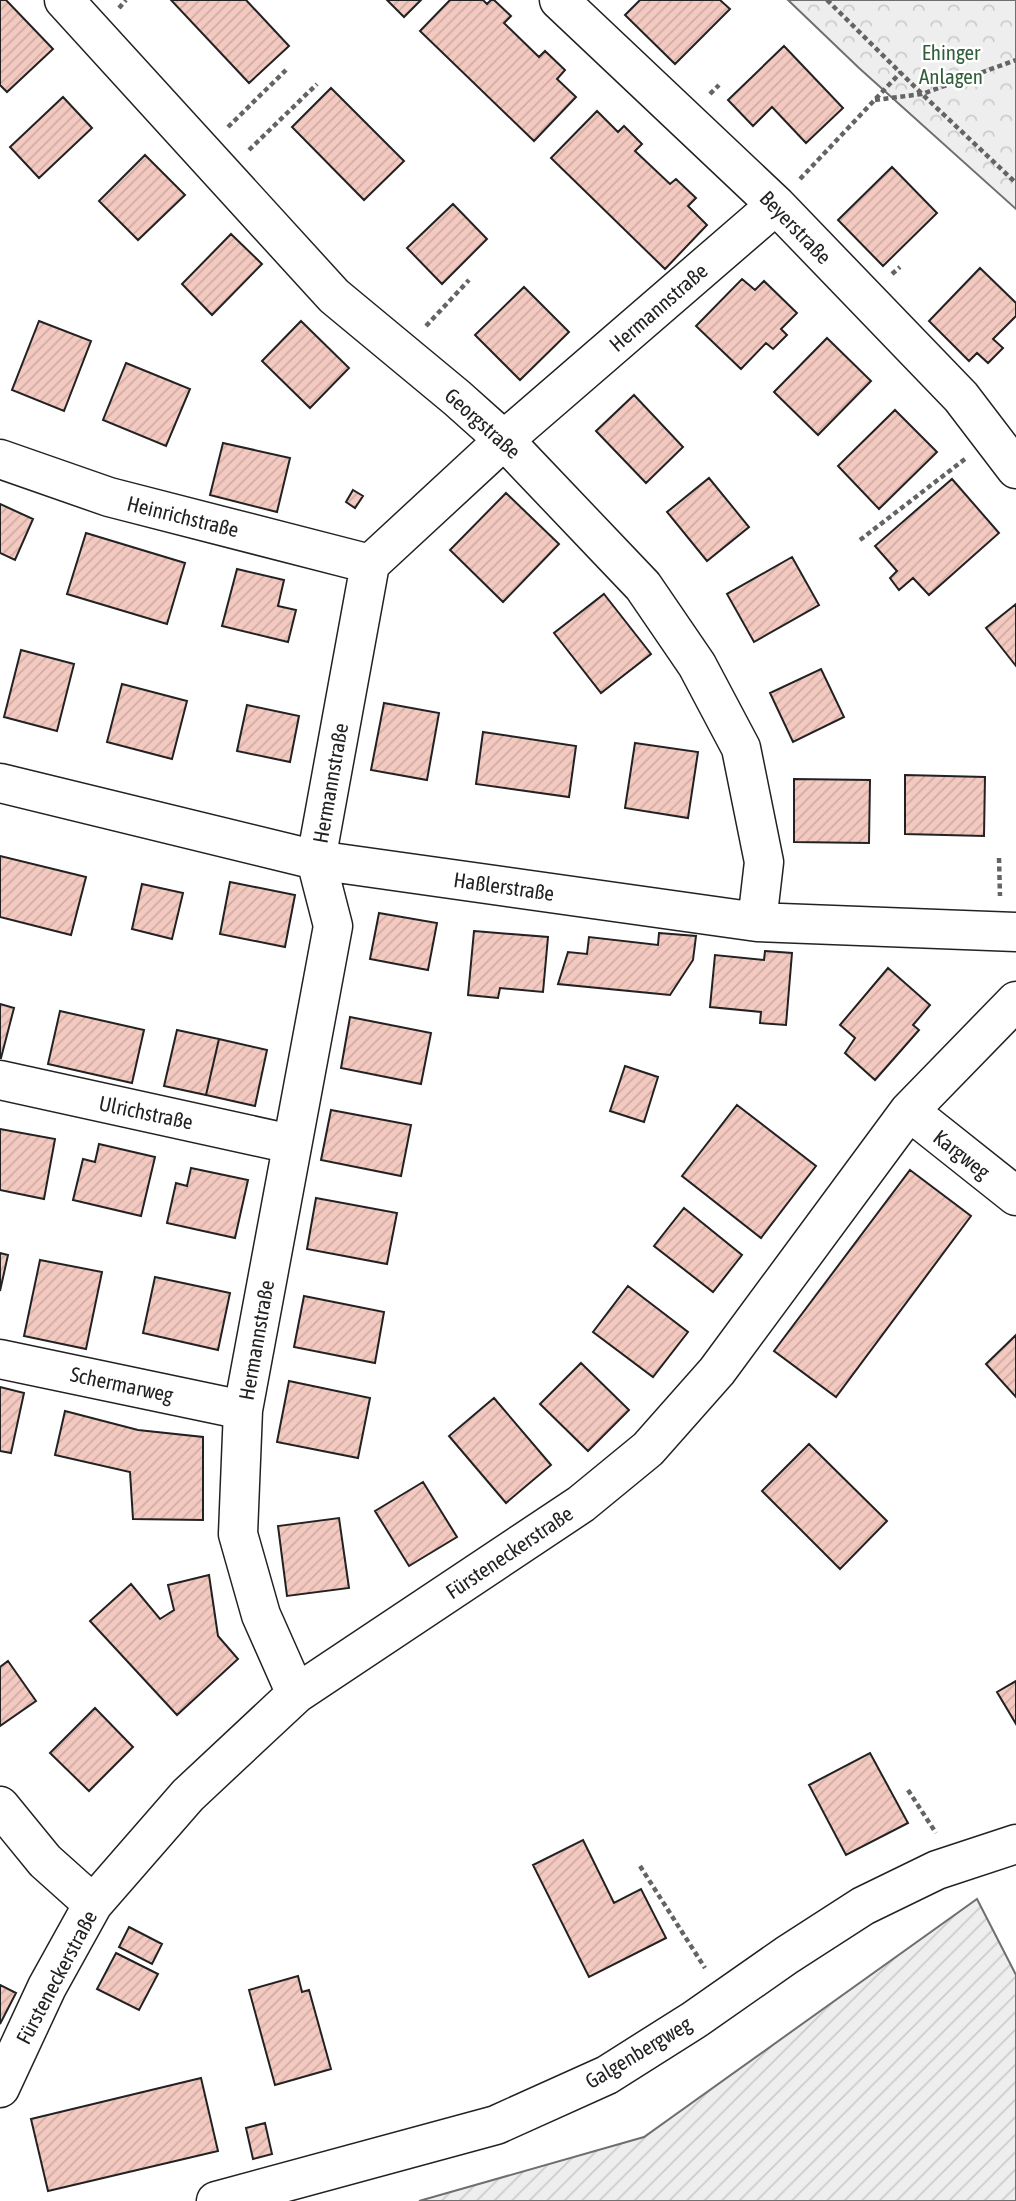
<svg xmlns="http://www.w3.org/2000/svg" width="1016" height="2201" viewBox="0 0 1016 2201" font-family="'Asap Condensed',sans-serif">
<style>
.park{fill:url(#park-crowns);stroke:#6f6f6f;stroke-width:2}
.garden{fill:url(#garden-furrows);stroke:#6f6f6f;stroke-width:2}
.building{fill:url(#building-hatch);stroke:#222;stroke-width:2}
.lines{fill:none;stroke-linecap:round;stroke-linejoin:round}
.minor-casing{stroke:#222;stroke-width:41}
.path{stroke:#646464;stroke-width:4.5;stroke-dasharray:5 3.5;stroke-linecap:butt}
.minor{stroke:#fff;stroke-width:38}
.labels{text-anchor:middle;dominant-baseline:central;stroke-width:5;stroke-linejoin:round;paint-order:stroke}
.park-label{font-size:21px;fill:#2f5e38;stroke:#fff}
.street-label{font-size:21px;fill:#222;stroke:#fff}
</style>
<defs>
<pattern id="park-crowns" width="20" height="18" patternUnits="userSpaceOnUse" patternTransform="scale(1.75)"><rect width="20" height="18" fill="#eee"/><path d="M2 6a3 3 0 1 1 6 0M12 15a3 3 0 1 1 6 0" fill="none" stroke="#ccc"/></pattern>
<pattern id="garden-furrows" width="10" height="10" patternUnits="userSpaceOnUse" patternTransform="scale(1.75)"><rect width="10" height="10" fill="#eee"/><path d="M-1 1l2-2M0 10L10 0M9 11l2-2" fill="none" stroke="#ccc"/></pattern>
<pattern id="building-hatch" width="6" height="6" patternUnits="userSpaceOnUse" patternTransform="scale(1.75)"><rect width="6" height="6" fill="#f3c9c0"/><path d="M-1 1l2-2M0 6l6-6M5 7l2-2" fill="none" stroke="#d0aca5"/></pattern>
</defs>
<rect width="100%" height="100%" fill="#fff"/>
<path class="park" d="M788,0H1016V209L859,68Z"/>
<path class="garden" d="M977,1899L1016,1975V2201H419L644,2137Z"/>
<path class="building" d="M0,0H6L53,49L7,92L0,85Z
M171,0H246L289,46L249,83Z
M387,0H421L404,17Z
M450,0H483L487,4L491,0H494L511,16L504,23L539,57L545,51L565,70L557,79L576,97L534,141L420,31Z
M640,0H720L730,9L675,64L625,15Z
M784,46L843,108L806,143L772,107L753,126L728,100Z
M331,88L404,161L364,200L292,127Z
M63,97L92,128L39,178L10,147Z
M597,111L618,132L624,126L642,144L635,151L670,184L676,179L696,198L688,206L707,225L665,269L551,158Z
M145,155L185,195L138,240L99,201Z
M892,167L937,213L883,266L838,220Z
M453,204L487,239L442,284L407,248Z
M231,234L262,264L212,315L182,284Z
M980,268L1016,303V316L993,339L1003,348L988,363L977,353L969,361L929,321Z
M742,279L755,290L764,281L797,313L781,329L787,335L773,349L766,343L741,369L696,326Z
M524,287L569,332L520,380L475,335Z
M39,321L91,341L64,411L12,390Z
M301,321L349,368L310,408L262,361Z
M827,338L871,381L818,435L774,392Z
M126,363L190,389L166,446L103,420Z
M634,395L683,447L646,483L596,431Z
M895,410L937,452L879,509L838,466Z
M223,443L290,458L277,512L210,495Z
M709,478L749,527L707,561L667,512Z
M952,479L999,533L929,595L913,578L899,590L890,578L897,571L875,546Z
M353,490L363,496L355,508L346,502Z
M506,493L559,544L503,602L450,550Z
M0,504L33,519L15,560L0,553Z
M86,533L185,563L167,624L67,594Z
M792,557L819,605L754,642L727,594Z
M237,569L284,580L278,606L296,610L288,642L222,626Z
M604,594L651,654L601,693L554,633Z
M1016,604V666L986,628Z
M21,650L74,664L57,731L4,717Z
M821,669L844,717L793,742L770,693Z
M122,684L187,701L172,759L107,742Z
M384,703L439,713L427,780L371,770Z
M247,705L299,716L290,762L237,751Z
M483,732L576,746L569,797L476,784Z
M635,743L698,752L688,818L625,808Z
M905,775L985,777L984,836L905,834Z
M794,779L870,780L869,843L794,842Z
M0,856L86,877L71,935L0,917Z
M230,882L295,895L285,947L220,934Z
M142,884L183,893L172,939L132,929Z
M379,913L437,923L428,970L370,959Z
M474,931L548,937L543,992L500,988L498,998L468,995Z
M659,933L696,936L693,960L670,995L558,984L568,952L587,954L589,937L658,945Z
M765,951L792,953L786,1025L760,1023L761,1012L710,1007L715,955L764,960Z
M888,968L930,1005L913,1025L919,1030L875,1080L845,1053L855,1038L840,1025Z
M0,1004L14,1008L1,1058H0Z
M60,1011L144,1030L132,1083L48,1064Z
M350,1017L431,1033L421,1084L341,1068Z
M177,1030L219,1039L206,1095L164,1086Z
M219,1039L267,1050L255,1106L206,1095Z
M625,1066L658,1077L644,1122L610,1111Z
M737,1105L816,1166L761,1238L682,1176Z
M331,1110L411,1125L401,1176L321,1160Z
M0,1129L55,1139L44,1199L0,1190Z
M99,1144L155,1157L141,1216L73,1200L83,1159L95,1162Z
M191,1168L248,1180L235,1238L167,1223L176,1183L187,1186Z
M910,1170L971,1216L836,1397L774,1351Z
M316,1198L397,1213L387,1264L307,1249Z
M684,1208L742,1255L713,1292L654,1246Z
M0,1253L8,1255L0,1291Z
M40,1260L102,1272L86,1349L24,1336Z
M155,1277L230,1293L218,1350L143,1333Z
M628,1286L688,1332L653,1377L593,1332Z
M304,1296L384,1312L375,1363L294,1347Z
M1016,1335V1397L986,1364Z
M581,1363L629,1410L588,1451L540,1404Z
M289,1381L370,1398L358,1458L277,1442Z
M0,1387L24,1393L11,1453L0,1451Z
M494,1398L551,1465L506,1503L449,1436Z
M65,1411L138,1430L203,1437V1520L133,1519L130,1472L55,1455Z
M809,1444L887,1521L840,1569L762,1491Z
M423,1482L457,1537L409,1566L375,1511Z
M339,1518L349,1588L287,1596L278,1526Z
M209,1575L218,1636L238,1659L177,1715L90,1621L131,1584L160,1619L174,1610L168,1585Z
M8,1661L36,1701L0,1726V1667Z
M1016,1681V1724L997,1692Z
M95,1708L133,1747L89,1791L50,1753Z
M870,1753L908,1823L846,1855L809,1785Z
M583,1840L614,1903L641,1889L666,1938L589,1977L533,1865Z
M129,1927L162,1944L152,1964L119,1947Z
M116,1953L158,1974L139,2010L97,1989Z
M298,1976L302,1992L309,1990L331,2069L275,2085L249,1990Z
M0,1985L16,1993L0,2024Z
M201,2078L218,2151L48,2191L31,2119Z
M265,2123L272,2154L253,2159L246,2128Z"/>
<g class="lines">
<g class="minor-casing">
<path id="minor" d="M64,0L334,296L457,398L504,440L643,586L697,665L741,748L764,862L757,922
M559,0L776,205L961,397L1016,469
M0,459L109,497L370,564
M0,783L316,860L757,922L1016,932
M0,1080L291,1144
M909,1111L1016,1196
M0,1359L243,1410
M296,1694L261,1615L238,1534L243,1410L333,926L316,860L370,564L504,440L776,205
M0,1806L45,1861L93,1904
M0,2088L47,1987L93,1904L188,1795L296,1694L581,1504L648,1449L717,1371L909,1111L1016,1001
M216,2201L496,2125L607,2075L694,2020L787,1955L863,1906L937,1870L1016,1844"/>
</g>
<path class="path" d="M827,0L922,94L1016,183
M119,8L126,0
M710,94L719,85
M875,100L922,94L1016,60
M228,127L286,70
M249,150L317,84
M800,179L901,72
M892,274L900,267
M426,326L469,280
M860,540L965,459
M999,858L1000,896
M908,1790L936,1833
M640,1866L705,1968"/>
<use href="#minor" class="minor"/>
</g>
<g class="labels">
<g class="park-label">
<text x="951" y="52">Ehinger<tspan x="951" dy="24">Anlagen</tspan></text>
</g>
<g class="street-label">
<text transform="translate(796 227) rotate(46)">Beyerstraße</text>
<text transform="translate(658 307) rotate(-41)">Hermannstraße</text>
<text transform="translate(483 423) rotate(42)">Georgstraße</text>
<text transform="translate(183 516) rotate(14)">Heinrichstraße</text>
<text transform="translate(330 783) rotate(-80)">Hermannstraße</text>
<text transform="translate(504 886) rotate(8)">Haßlerstraße</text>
<text transform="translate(146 1112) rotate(12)">Ulrichstraße</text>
<text transform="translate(962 1154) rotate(38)">Kargweg</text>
<text transform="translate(256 1340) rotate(-80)">Hermannstraße</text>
<text transform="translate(122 1384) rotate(12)">Schermarweg</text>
<text transform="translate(509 1552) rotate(-34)">Fürsteneckerstraße</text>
<text transform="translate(56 1977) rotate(-62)">Fürsteneckerstraße</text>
<text transform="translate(638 2052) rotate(-31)">Galgenbergweg</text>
</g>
</g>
</svg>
